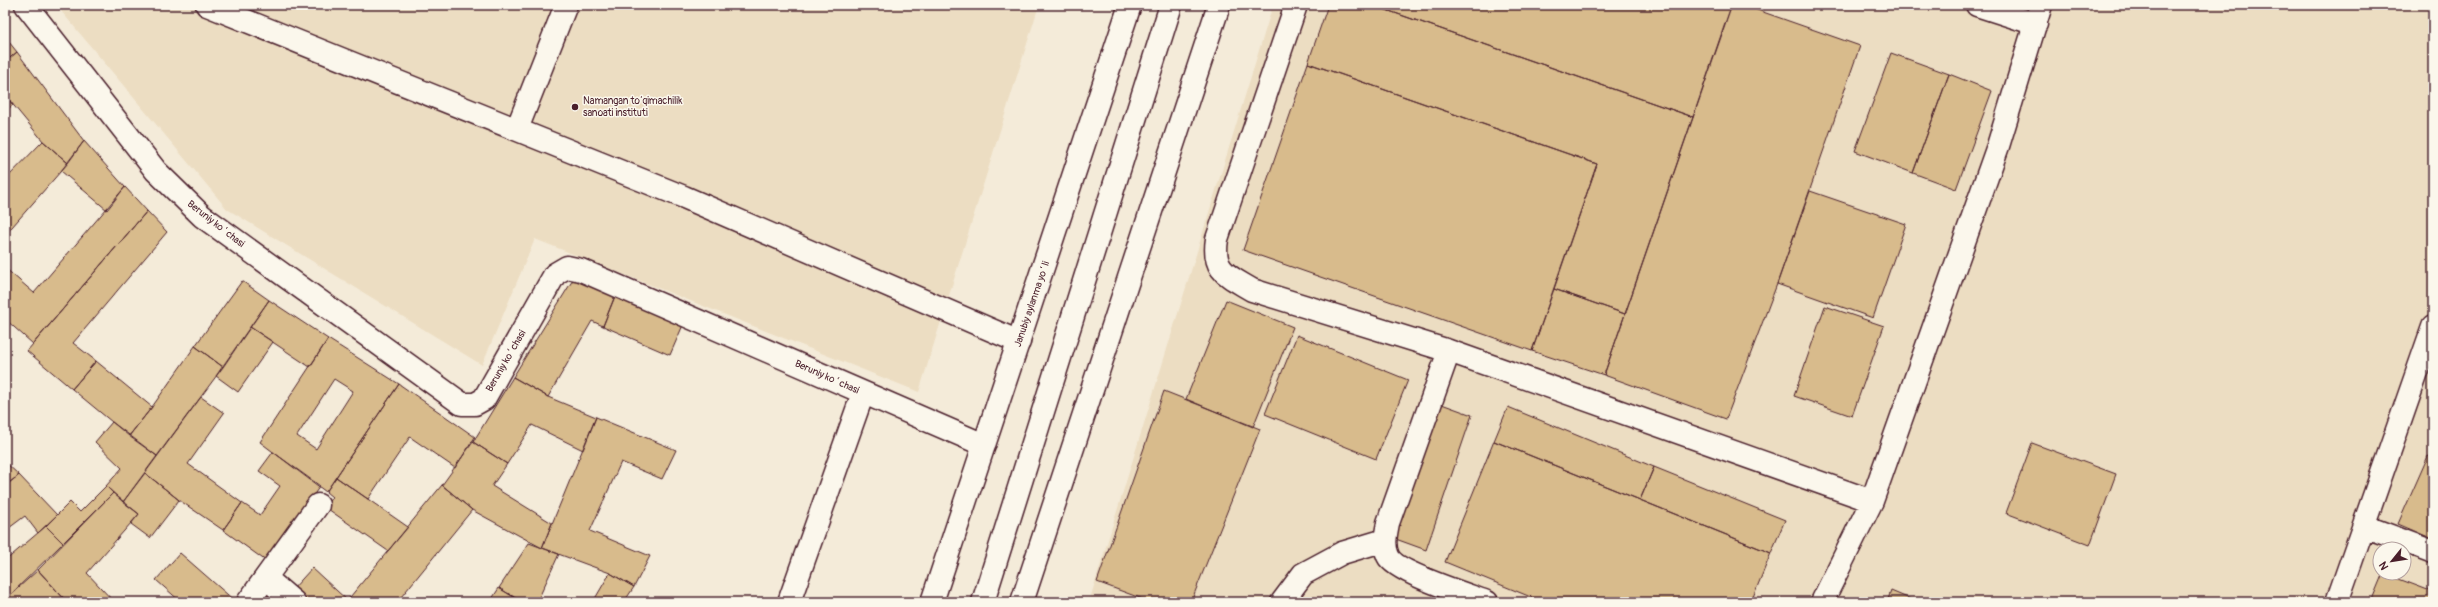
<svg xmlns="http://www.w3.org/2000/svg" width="2438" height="607" viewBox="0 0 2438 607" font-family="Pangolin,sans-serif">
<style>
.built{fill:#ecddc2;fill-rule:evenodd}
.building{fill:#d8bb8c;stroke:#4a1f2b;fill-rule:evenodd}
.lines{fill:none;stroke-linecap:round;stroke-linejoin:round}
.minor-casing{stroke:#4a1f2b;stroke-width:25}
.highway-casing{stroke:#4a1f2b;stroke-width:25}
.minor{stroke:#fbf7ec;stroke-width:22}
.highway{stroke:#fbf7ec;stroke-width:22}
.poi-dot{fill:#4a1f2b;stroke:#fbf7ec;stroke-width:1.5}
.labels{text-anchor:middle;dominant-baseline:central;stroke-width:3;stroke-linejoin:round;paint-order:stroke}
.poi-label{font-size:10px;fill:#4a1f2b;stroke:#fbf7ec;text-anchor:start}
.street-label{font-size:10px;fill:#4a1f2b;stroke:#fbf7ec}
</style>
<rect width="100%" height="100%" fill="#f4ebd9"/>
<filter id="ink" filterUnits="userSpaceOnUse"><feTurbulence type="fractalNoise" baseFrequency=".025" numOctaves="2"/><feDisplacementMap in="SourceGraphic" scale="8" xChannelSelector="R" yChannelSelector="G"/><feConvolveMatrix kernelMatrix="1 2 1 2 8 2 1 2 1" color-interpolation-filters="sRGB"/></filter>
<g filter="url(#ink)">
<path class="built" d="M56,5H1039L919,392L535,239L482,365L227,209Z
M1273,5H2433V602H1089ZM2380,549H2404V573H2380Z"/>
<path class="building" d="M1328,5H1372L1693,117L1625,314L1554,289L1597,164L1308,63Z
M1372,5H1718L1730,9L1693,117Z
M1732,5H1743L1860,46L1777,284L1726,419L1604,375Z
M5,37L17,52L5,62Z
M17,52L84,141L68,163L43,141L5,95V62Z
M1891,53L1949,74L1913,173L1855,151Z
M1308,63L1597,164L1532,351L1243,250Z
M1949,74L1992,91L1956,189L1913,173Z
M5,95L13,105L5,111Z
M43,141L68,163L5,235V180Z
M84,141L125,187L107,210L61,171Z
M125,187L147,211L33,344L5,319V268L34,293Z
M1810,191L1906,224L1873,318L1777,284Z
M147,211L167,232L73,343L96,361L72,389L27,351Z
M574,278L615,296L603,326L592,321L548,397L513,377Z
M242,281L269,300L223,367L195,346Z
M1554,289L1625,314L1604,375L1532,351Z
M615,296L683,325L670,355L603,326Z
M269,300L328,339L310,367L250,327Z
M1226,300L1293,327L1253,427L1186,399Z
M1825,306L1884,326L1852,416L1794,396Z
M250,327L273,342L238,392L216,376Z
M1297,335L1408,380L1376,459L1265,414Z
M328,339L399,384L326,492L260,442ZM334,379L353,391L316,449L297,436Z
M195,346L223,367L157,456L129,436L152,407Z
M96,361L152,407L129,436L72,389Z
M513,377L548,397L596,417L583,450L532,425L507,464L473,442Z
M399,384L475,437L455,468L410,437L368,499L336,477Z
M1164,391L1260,429L1191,602H1151L1097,582Z
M201,397L224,413L188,464L242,503L223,530L179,500L145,473Z
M1439,403L1472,415L1426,550L1393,538Z
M1508,407L1654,467L1640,500L1494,441Z
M596,417L676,450L662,479L621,462L590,531L650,556L634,587L610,573L542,548Z
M112,422L157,456L123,502L106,486L122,468L95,442Z
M1494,441L1771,553L1751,602H1543L1445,562Z
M473,442L507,464L492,486L552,523L542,548L472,510L442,485Z
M2032,443L2116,474L2090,545L2006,513Z
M273,452L320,486L266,561L223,530L242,503L260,515L280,486L259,471Z
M2428,456L2433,458V539L2398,524Z
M5,462L19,475L5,486Z
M1654,467L1785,520L1771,553L1640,500Z
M145,473L179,500L150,538L131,524L139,514L123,502Z
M19,475L57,515L38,533L25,516L5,531V486Z
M336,477L408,527L388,551L325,507L332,497L326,492Z
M442,485L472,510L397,602H346Z
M106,486L113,493L63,543L46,526L70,502L80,512Z
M113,493L139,514L87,573L114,602H67L38,570Z
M46,526L63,543L5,600V561Z
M529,543L559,554L537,602H522L499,588Z
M180,553L236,602H181L156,580Z
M312,568L348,601L346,602H305L292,590Z
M38,570L67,602H14L9,596Z
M610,573L634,587L624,602H593Z
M2383,573L2433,592V602H2371Z
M267,587L284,602H254Z
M499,588L522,602H490Z
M1891,591L1917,602H1887Z"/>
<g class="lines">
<g class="minor-casing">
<path id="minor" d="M26,5L156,171L202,216L462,404H475L484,399L555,274L567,267L581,270L984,445
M207,5L684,197L1019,342
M1296,5L1217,239C1212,271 1227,275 1252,290L1449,351L1872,501L1998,146L2041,5
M1977,5L2036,24
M517,129L566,5
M1449,351L1388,523C1386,534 1383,545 1388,556C1395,572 1468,595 1487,602
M2364,526L2433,552
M266,578L294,602
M248,602L318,505
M789,602L863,393
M1022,602L1219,5
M1282,602L1303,574L1342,553L1385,540
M1822,602L1872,501
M2337,602L2433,327"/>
</g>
<g class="highway-casing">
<path id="highway" d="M932,602L1130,5
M983,602L1171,5"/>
</g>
<use href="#minor" class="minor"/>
<use href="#highway" class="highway"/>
</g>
</g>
<circle class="poi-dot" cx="575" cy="107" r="4"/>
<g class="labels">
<g class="poi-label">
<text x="583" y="101">Namangan to‘qimachilik<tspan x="583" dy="12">sanoati instituti</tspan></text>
</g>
<g class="street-label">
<text transform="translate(216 224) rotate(38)">Beruniy koʻchasi</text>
<text transform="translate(1032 304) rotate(-71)">Janubiy aylanma yoʻli</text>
<text transform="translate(506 361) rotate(-60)">Beruniy koʻchasi</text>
<text transform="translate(827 377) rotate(24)">Beruniy koʻchasi</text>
</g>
</g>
<rect width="2438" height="607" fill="none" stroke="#fbf7ec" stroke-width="20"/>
<rect x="10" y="10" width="2418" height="587" fill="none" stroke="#4a1f2b" stroke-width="1.5" filter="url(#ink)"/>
<g transform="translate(2392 561) rotate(240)"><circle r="19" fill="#fbf7ec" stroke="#b4a19f"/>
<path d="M0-3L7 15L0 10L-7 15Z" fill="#4a1f2b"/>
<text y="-6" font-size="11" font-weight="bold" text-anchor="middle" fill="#4a1f2b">N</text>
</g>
</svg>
